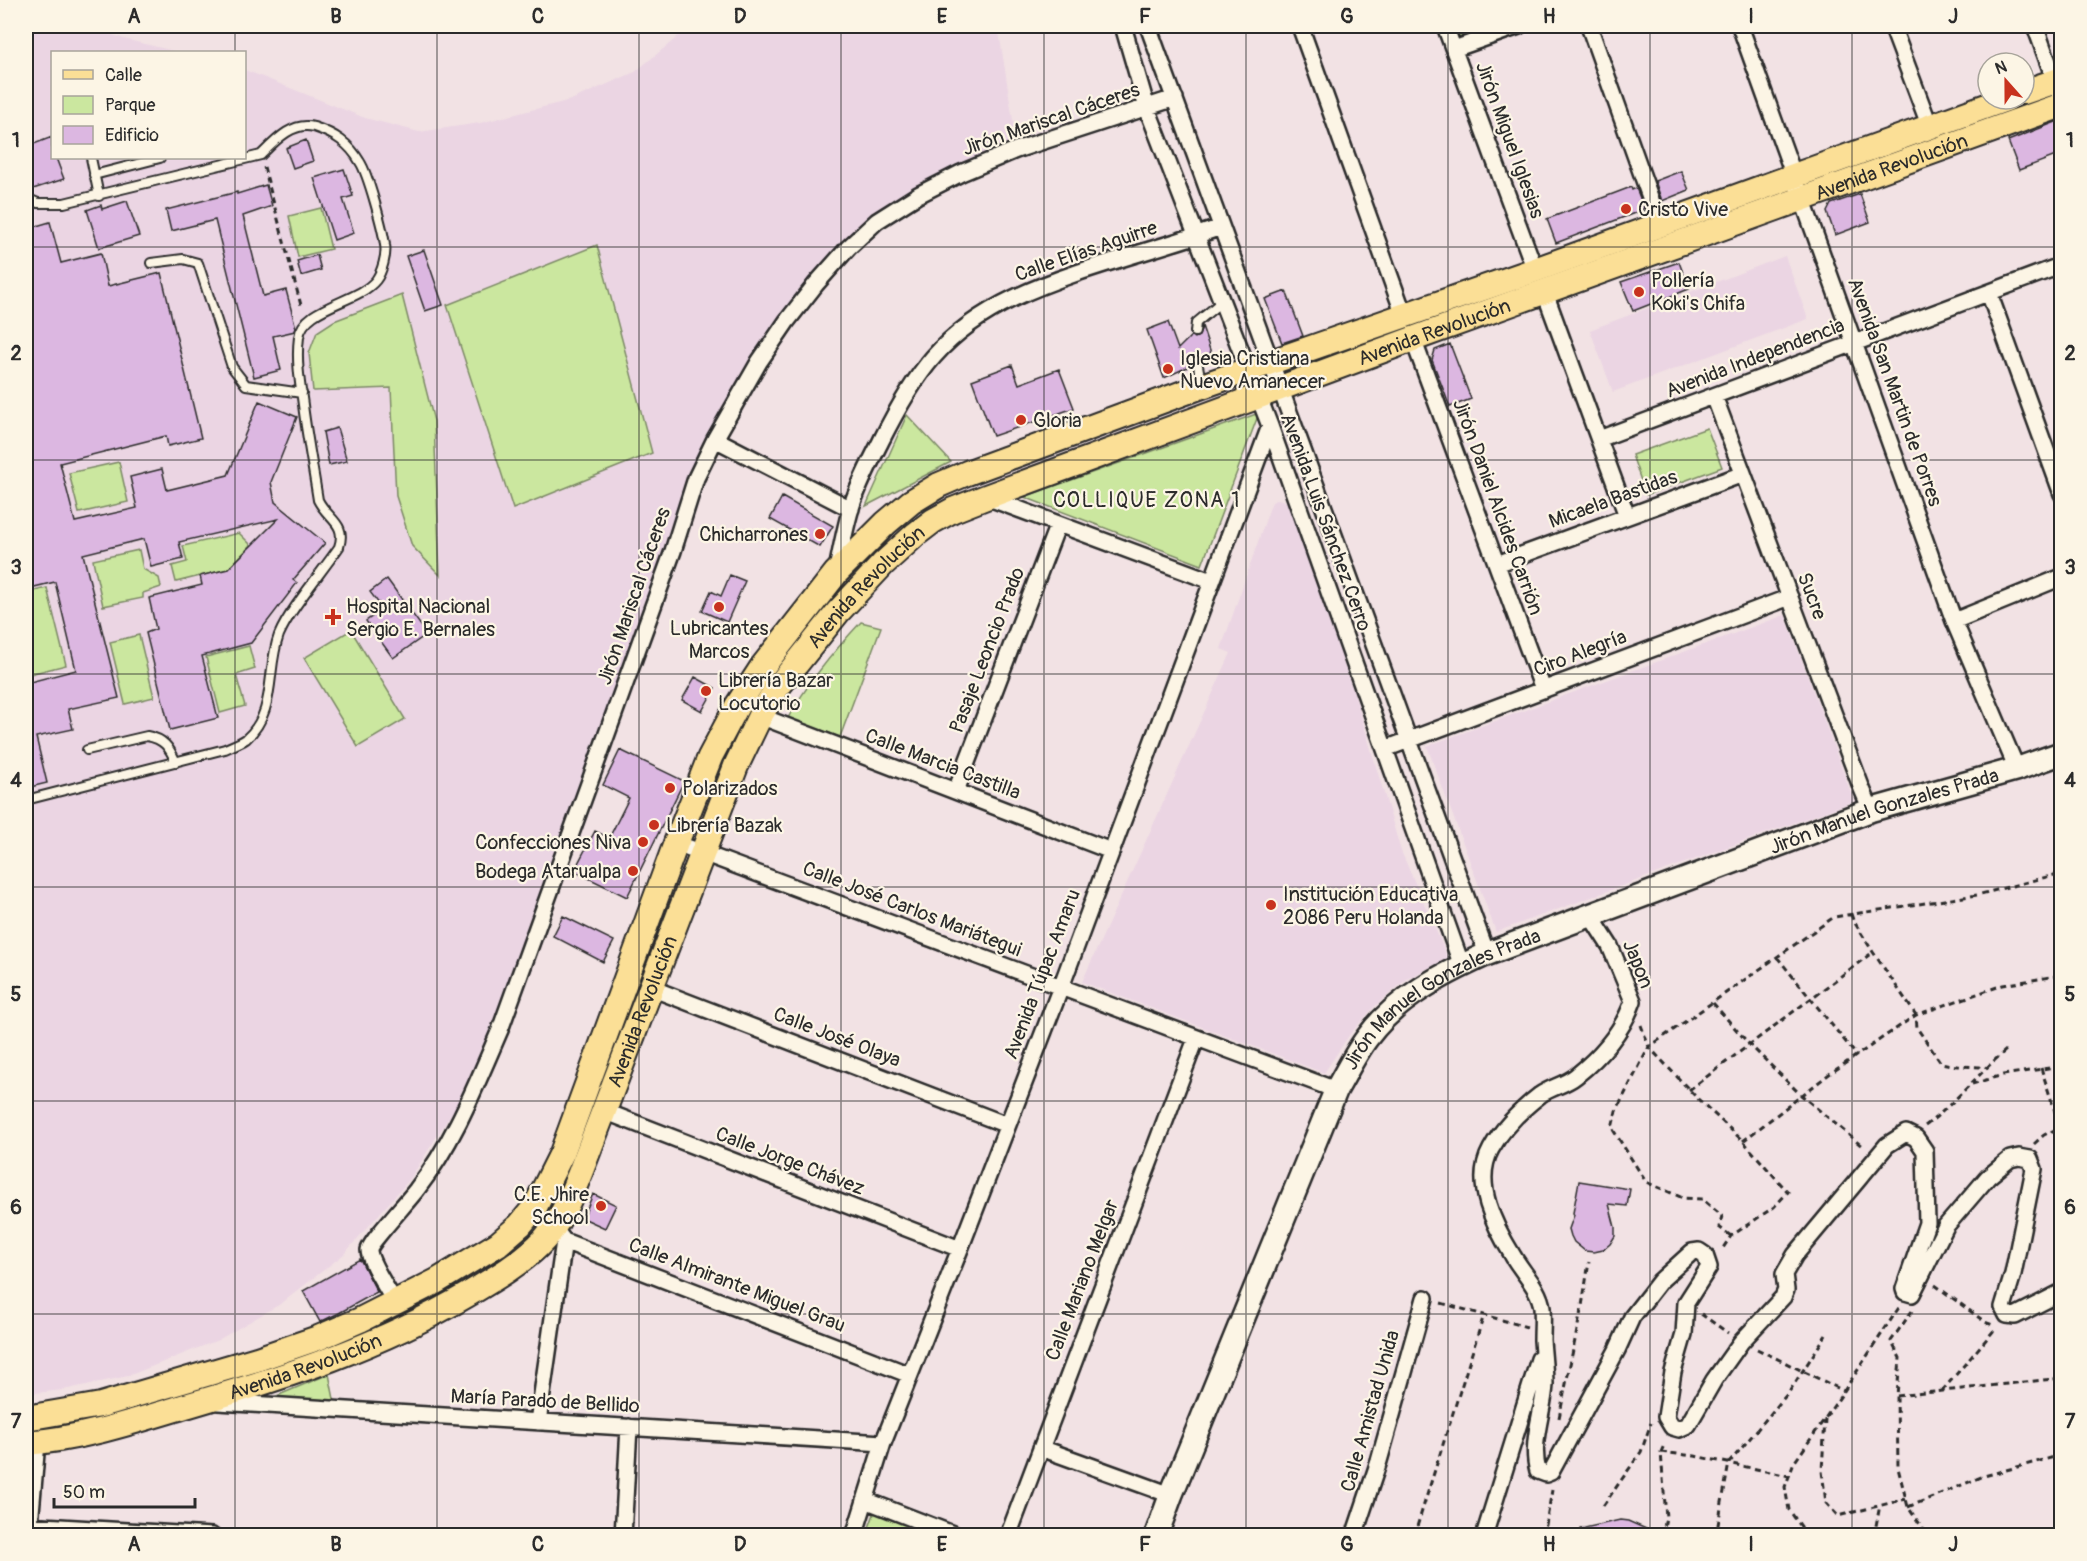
<svg xmlns="http://www.w3.org/2000/svg" width="2087" height="1561" viewBox="0 0 2087 1561" font-family="Pangolin,sans-serif">
<style>
.built{fill:#ebd5e3}
.green{fill:#cbe79f;stroke:#7b8965;stroke-width:1.5}
.building{fill:#dcb7e1;stroke:#2b2b2b;stroke-width:1.5}
.lines{fill:none;stroke-linecap:round;stroke-linejoin:round}
.lane-casing{stroke:#2b2b2b;stroke-width:12}
.street-casing{stroke:#2b2b2b;stroke-width:20}
.secondary-casing{stroke:#2b2b2b;stroke-width:27}
.primary-casing{stroke:#2b2b2b;stroke-width:28}
.path{stroke:#2b2b2b;stroke-width:3;stroke-dasharray:6 4.5;stroke-linecap:butt}
.lane{stroke:#fcf5e5;stroke-width:8}
.street{stroke:#fcf5e5;stroke-width:15}
.secondary{stroke:#fcf5e5;stroke-width:22}
.primary{stroke:#fbdf96;stroke-width:24}
.grid{fill:none;stroke:#2b2b2b;stroke-width:1.5;stroke-opacity:0.55}
.poi-dot{fill:#c8321e;stroke:#fcf5e5;stroke-width:2}
.labels{text-anchor:middle;dominant-baseline:central;stroke-width:4.5;stroke-linejoin:round;paint-order:stroke}
.street-label{font-size:20px;fill:#2b2b2b;stroke:#fcf5e5}
.poi-label{font-size:20px;fill:#2b2b2b;stroke:#fcf5e5;text-anchor:start}
.neighbourhood-label{font-size:21px;letter-spacing:1.5px;fill:#2b2b2b;stroke:#fcf5e5}
.neatline{fill:none;stroke:#2b2b2b;stroke-width:2}
.grid-label{font-size:20px;text-anchor:middle;font-weight:bold;fill:#2b2b2b}
</style>
<rect width="100%" height="100%" fill="#f2e2e4"/>
<filter id="ink" filterUnits="userSpaceOnUse"><feTurbulence type="fractalNoise" baseFrequency=".0167" numOctaves="2"/><feDisplacementMap in="SourceGraphic" scale="12" xChannelSelector="R" yChannelSelector="G"/><feConvolveMatrix kernelMatrix="1 2 1 2 8 2 1 2 1" color-interpolation-filters="sRGB"/></filter>
<g filter="url(#ink)">
<path class="built" d="M26,26H89L124,39L178,52H52V158H244L245,70L365,118L419,132L480,123L571,100L635,72L674,40L688,26H998L1016,139L968,159L924,182L872,215L836,246L794,299L752,360L692,476L495,1020L458,1103L410,1179L344,1254L282,1303L218,1340L128,1376L63,1390L26,1394Z
M1785,256L1808,319L1613,392L1590,330Z
M1278,499L1289,503L1357,702L1401,851L1448,958L1407,979L1375,1006L1350,1034L1324,1073L1082,982L1231,653L1221,649L1270,507L1272,502Z
M1785,615L1854,801L1496,932L1427,746Z"/>
<path class="green" d="M1455,26H1489L1459,36Z
M321,208L331,249L298,257L289,216Z
M597,245L652,453L513,509L447,305Z
M402,295L434,421L440,575L412,546L396,496L391,388L313,391L309,353L317,332L334,321Z
M1259,413L1202,565L1024,497Z
M907,415L951,462L866,506Z
M1707,428L1722,467L1646,495L1632,455Z
M119,462L128,502L79,513L69,473Z
M239,533L251,545L228,569L176,582L172,566L187,562L183,546Z
M139,550L143,569L159,578L161,587L143,593V598L103,606L93,560Z
M47,588L66,665L26,675V593Z
M861,622L881,627L840,737L788,718C808,682 833,652 861,622Z
M351,630L405,719L358,747L304,658Z
M139,635L154,697L125,704L110,642Z
M249,646L255,669L236,675L245,706L220,713L206,657Z
M329,1374L335,1404L267,1400Z
M875,1511L942,1536H866Z"/>
<path class="building" d="M2061,120V154L2019,170L2008,141Z
M52,137V158H56L64,179L33,189L26,168V147Z
M306,140L313,161L293,168L286,148Z
M344,169L353,196L343,199L354,233L334,240L314,178Z
M1681,171L1689,190L1662,201L1655,181Z
M266,185L272,206L243,216L263,296L286,290L296,328L295,331L273,336L281,370L254,377L215,220L171,231L166,210L237,192V194Z
M1631,187L1632,190L1636,188L1644,208L1640,211L1556,243L1547,219Z
M1860,194L1870,222L1835,235L1827,212L1831,204Z
M127,201L139,236L99,248L87,210L101,205L102,209Z
M50,222L61,263L101,253L108,286L161,273L201,438L168,446L166,436L60,463L75,522L137,508L130,477L162,469L167,490L228,475L259,401L297,417L271,482L275,502L325,543L293,580L297,583L251,643L202,656L218,718L170,730L146,633L156,629L149,598L202,585L200,576L228,569L278,519L179,542L183,559L151,567L144,539L83,554L119,698L68,709L73,729L36,737L47,783L26,788V683L76,670L55,582L26,589V229Z
M424,250L443,305L425,311L406,256Z
M317,255L321,270L301,276L297,261Z
M1679,262L1689,289L1633,311L1621,282Z
M1286,291L1303,336L1282,343L1265,299Z
M1168,322L1178,349L1191,336L1195,338L1199,336L1202,326L1211,353L1203,358L1198,354L1194,355L1191,359L1192,365L1164,378L1147,330Z
M1450,344L1471,399L1450,407L1432,360L1435,350Z
M1012,365L1019,384L1059,369L1074,408L993,436L972,380Z
M337,428L347,461L329,465L323,432Z
M782,497L833,526L820,547L770,519Z
M730,575L745,581L727,622L702,611L711,591L721,596Z
M387,579L427,634L393,658L366,621L383,609L370,592Z
M695,677L715,688L702,711L682,700Z
M620,750L684,781L627,897L574,871L595,831L609,838L629,798L603,785Z
M563,916L614,941L603,962L553,936Z
M1579,1181L1630,1189L1627,1206L1609,1204L1615,1227V1236L1610,1244L1603,1250L1594,1252L1585,1251L1574,1242L1571,1236L1569,1229L1574,1215L1573,1213Z
M593,1194L616,1205L605,1228L583,1218Z
M360,1259L377,1292L339,1313L320,1322L303,1291Z
M1620,1520L1628,1521L1662,1536H1581L1580,1529Z"/>
<g class="lines">
<g class="lane-casing">
<path id="lane" d="M91,158L99,196
M94,175L160,158
M26,198L38,203H64L261,155C275,141 293,121 314,127C335,134 349,143 360,162C368,174 383,229 385,245C387,254 382,272 376,280C358,303 303,306 299,337C296,360 300,383 303,405C307,437 313,468 318,500C328,520 347,523 339,547C322,572 290,609 279,635C266,670 277,712 246,739C240,743 232,746 225,749L26,800
M151,263L183,259L198,263L232,367L246,385L302,393
M1195,332L1196,323L1221,302
M1197,360L1201,382
M87,750L147,736C164,739 169,747 176,762"/>
</g>
<g class="street-casing">
<path id="street" d="M1123,26L1147,108L1270,426L1462,966
M1148,26L1487,954
M1300,26L1404,315
M1445,26L1535,270
M1589,26L1660,225
M1740,26L1954,621L2017,769
M1892,26L1930,127
M2035,26L2062,100
M1454,49L1519,26
M1545,293L1627,516
M1989,293L2062,494
M1413,339L1543,689
M1714,396L1862,789L1871,810
M715,439L851,509
M1599,439L2062,265
M986,497L1211,581
M1497,564L1743,474
M837,570C841,549 845,528 851,508C858,485 870,463 881,441C915,373 943,332 1014,298C1077,268 1154,251 1221,227
M1954,621L2062,577
M760,716L1111,851
M1385,749L1790,597
M956,791L1058,524
M676,843L1336,1090
M1590,915L1610,946L1633,1001C1623,1031 1601,1056 1576,1076C1565,1085 1551,1087 1540,1095C1522,1109 1502,1129 1491,1149C1472,1183 1495,1227 1513,1256C1522,1272 1540,1289 1542,1308C1543,1318 1542,1329 1542,1340C1543,1355 1545,1370 1545,1385C1543,1414 1530,1443 1538,1471L1546,1474L1551,1472L1617,1350L1632,1317L1660,1281L1692,1252L1699,1251L1705,1255L1709,1267L1686,1303L1684,1334L1673,1372L1666,1417L1672,1427L1679,1429L1688,1425L1714,1380L1741,1342L1783,1297L1786,1290L1784,1274L1795,1255L1887,1145L1906,1133L1916,1138L1925,1151L1927,1223L1904,1289L1905,1292L1912,1294L1946,1226L1988,1177L2010,1159L2019,1157L2030,1159L2034,1169L2013,1274L2003,1307L2007,1315L2015,1316L2062,1292
M651,988L1007,1125
M604,1111L960,1249
M554,1228L564,1241L910,1375
M395,1303C389,1291 369,1262 369,1250C369,1243 410,1199 417,1189C454,1142 476,1085 500,1030L673,551L696,478L715,439L759,362L787,321L816,284L848,248L877,221L918,195L961,173L1016,150L1175,98
M218,1402L883,1443
M538,1422L564,1241
M1041,1448L1171,1495
M865,1500L958,1536
M26,1525L212,1536
M29,1536L37,1442
M623,1536L629,1427
M854,1536L883,1443L960,1249L1061,987L1270,426
M1008,1536L1196,1039
M1354,1536L1379,1461L1425,1298
M1484,1536L1539,1359"/>
</g>
<g class="secondary-casing">
<g id="secondary">
<path id="s1" d="M1156,1536L1171,1495L1336,1090C1346,1073 1355,1054 1367,1038C1396,998 1443,974 1487,954L1871,810L2017,769L2062,753"/>
</g>
</g>
<g class="primary-casing">
<g id="primary">
<path d="M2024,92L2062,79"/>
<path d="M26,1418L101,1405L257,1359L318,1338L360,1320L437,1281L498,1244L520,1225L535,1207L562,1153L676,843L710,757L737,706L763,666L836,573L886,523L911,502L939,485L967,473L1202,386L1535,270L2006,99"/>
<path id="s2" d="M26,1443C81,1439 136,1421 189,1405C286,1377 380,1346 467,1295C492,1280 517,1266 538,1246C560,1225 571,1196 582,1168L736,766L760,716L777,688L838,612L883,564L916,534L933,521L953,510L986,497L1413,339L2062,105"/>
</g>
</g>
<path class="path" d="M264,167L302,309
M1851,914L1853,920L1873,952L1916,1015L1917,1028L1941,1063L1957,1066L1980,1067L1982,1071
M1777,957L1857,1056
M1713,1003L1749,1044L1801,1095L1863,1147
M1641,1025L1649,1047L1698,1099L1743,1141L1788,1192L1774,1207L1731,1236L1721,1251
M2041,1068L2060,1127
M1972,1084L2003,1075L2062,1066
M1689,1090L1873,952
M1925,1126C1955,1103 1978,1074 2006,1050
M1743,1141L1828,1075L1916,1015L2003,985L2062,975
M2034,1144L2044,1135L2061,1127
M1731,1236L1719,1227L1722,1216L1702,1199L1683,1198L1646,1182L1612,1128L1616,1111L1649,1047L1834,917L1977,895L2062,873
M1935,1285L1985,1322L1993,1325
M1441,1303L1527,1327
M1912,1311L1891,1341L1900,1358L1897,1396L1898,1468L1908,1507L1928,1536
M1701,1314L1728,1333
M1757,1349L1844,1391
M1942,1391L1996,1328
M1897,1396L2062,1378
M1559,1418L1582,1306L1589,1262
M1825,1419L1822,1471L1826,1503L1838,1516L1906,1499
M1661,1452L1695,1456L1789,1476
M1603,1506L1641,1452L1651,1423
M1908,1507L1984,1476L2062,1455
M1414,1536L1484,1315
M1544,1536L1552,1490
M1662,1536L1666,1518L1661,1452L1665,1443
M1716,1536L1729,1463L1789,1392L1826,1335
M1808,1536L1789,1510L1785,1487L1794,1463L1844,1391L1900,1306
M1874,1536L1880,1505"/>
<use href="#lane" class="lane"/>
<use href="#street" class="street"/>
<use href="#secondary" class="secondary"/>
<use href="#primary" class="primary"/>
</g>
</g>
<path class="grid" d="M235,26V52M437,26V1536M639,26V1536M841,26V1536M1044,26V1536M1246,26V1536M1448,26V1536M1650,26V1536M1852,26V1536M235,158V1536M26,247H2062M26,460H2062M26,674H2062M26,887H2062M26,1101H2062M26,1314H2062"/>
<g class="poi-dot">
<circle cx="1626" cy="209" r="6"/>
<circle cx="1639" cy="292" r="6"/>
<circle cx="1168" cy="369" r="6"/>
<circle cx="1021" cy="420" r="6"/>
<circle cx="820" cy="534" r="6"/>
<circle cx="719" cy="607" r="6"/>
<path d="M330 608h6v6h6v6h-6v6h-6v-6h-6v-6h6z"/>
<circle cx="706" cy="691" r="6"/>
<circle cx="670" cy="788" r="6"/>
<circle cx="654" cy="825" r="6"/>
<circle cx="643" cy="842" r="6"/>
<circle cx="633" cy="871" r="6"/>
<circle cx="1271" cy="905" r="6"/>
<circle cx="601" cy="1206" r="6"/>
</g>
<g class="labels">
<g class="street-label">
<text transform="translate(1051 119) rotate(-19)">Jirón Mariscal Cáceres</text>
<text transform="translate(1510 140) rotate(70)">Jirón Miguel Iglesias</text>
<text stroke="none"><textPath href="#s2" startOffset="2414">Avenida Revolución</textPath></text>
<text transform="translate(1086 251) rotate(-19)">Calle Elías Aguirre</text>
<text stroke="none"><textPath href="#s2" startOffset="1928">Avenida Revolución</textPath></text>
<text transform="translate(1755 358) rotate(-21)">Avenida Independencia</text>
<text transform="translate(1895 392) rotate(70)">Avenida San Martin de Porres</text>
<text transform="translate(1613 499) rotate(-20)">Micaela Bastidas</text>
<text transform="translate(1498 507) rotate(70)">Jirón Daniel Alcides Carrión</text>
<text transform="translate(1326 522) rotate(70)">Avenida Luis Sánchez Cerro</text>
<text stroke="none"><textPath href="#s2" startOffset="1298">Avenida Revolución</textPath></text>
<text transform="translate(634 596) rotate(-71)">Jirón Mariscal Cáceres</text>
<text transform="translate(1812 596) rotate(69)">Sucre</text>
<text transform="translate(987 650) rotate(-69)">Pasaje Leoncio Prado</text>
<text transform="translate(1580 653) rotate(-21)">Ciro Alegría</text>
<text transform="translate(943 764) rotate(21)">Calle Marcia Castilla</text>
<text stroke="none"><textPath href="#s1" startOffset="1112">Jirón Manuel Gonzales Prada</textPath></text>
<text transform="translate(912 909) rotate(21)">Calle José Carlos Mariátegui</text>
<text transform="translate(1638 964) rotate(68)">Japon</text>
<text transform="translate(1042 974) rotate(-69)">Avenida Túpac Amaru</text>
<text stroke="none"><textPath href="#s1" startOffset="626">Jirón Manuel Gonzales Prada</textPath></text>
<text stroke="none"><textPath href="#s2" startOffset="812">Avenida Revolución</textPath></text>
<text transform="translate(837 1037) rotate(21)">Calle José Olaya</text>
<text transform="translate(790 1161) rotate(21)">Calle Jorge Chávez</text>
<text transform="translate(1082 1280) rotate(-69)">Calle Mariano Melgar</text>
<text transform="translate(737 1285) rotate(21)">Calle Almirante Miguel Grau</text>
<text stroke="none"><textPath href="#s2" startOffset="290">Avenida Revolución</textPath></text>
<text transform="translate(545 1401) rotate(3)">María Parado de Bellido</text>
<text transform="translate(1370 1411) rotate(-74)">Calle Amistad Unida</text>
</g>
<g class="poi-label">
<text x="1638" y="209">Cristo Vive</text>
<text x="1651" y="280">Pollería<tspan x="1651" dy="23">Koki's Chifa</tspan></text>
<text x="1180" y="358">Iglesia Cristiana<tspan x="1180" dy="23">Nuevo Amanecer</tspan></text>
<text x="1033" y="420">Gloria</text>
<text x="808" y="534" text-anchor="end">Chicharrones</text>
<text x="346" y="606">Hospital Nacional<tspan x="346" dy="23">Sergio E. Bernales</tspan></text>
<text x="719" y="628" text-anchor="middle">Lubricantes<tspan x="719" dy="23">Marcos</tspan></text>
<text x="718" y="680">Librería Bazar<tspan x="718" dy="23">Locutorio</tspan></text>
<text x="682" y="788">Polarizados</text>
<text x="666" y="825">Librería Bazak</text>
<text x="631" y="842" text-anchor="end">Confecciones Niva</text>
<text x="621" y="871" text-anchor="end">Bodega Atarualpa</text>
<text x="1283" y="894">Institución Educativa<tspan x="1283" dy="23">2086 Peru Holanda</tspan></text>
<text x="589" y="1194" text-anchor="end">C.E. Jhire<tspan x="589" dy="23">School</tspan></text>
</g>
<g class="neighbourhood-label">
<text x="1147" y="500">COLLIQUE ZONA 1</text>
</g>
</g>
<rect width="2087" height="1561" fill="none" stroke="#fcf5e5" stroke-width="66"/>
<rect x="51" y="51" width="195" height="108" fill="#fcf5e5" stroke="#a8a49b" stroke-width="1.5"/>
<rect x="63" y="70" width="30" height="9" fill="#fbdf96" stroke="#a8a49b" stroke-width="1.5"/>
<text x="105" y="81" font-size="18" fill="#2b2b2b">Calle</text>
<rect x="63" y="96" width="30" height="18" fill="#cbe79f" stroke="#a8a49b" stroke-width="1.5"/>
<text x="105" y="111" font-size="18" fill="#2b2b2b">Parque</text>
<rect x="63" y="126" width="30" height="18" fill="#dcb7e1" stroke="#a8a49b" stroke-width="1.5"/>
<text x="105" y="141" font-size="18" fill="#2b2b2b">Edificio</text>
<g transform="translate(2006 81) rotate(339)"><circle r="28" fill="#fcf5e5" stroke="#a8a49b" stroke-width="1.5"/>
<path d="M0-4.5L10 22L0 15L-10 22Z" fill="#c8321e"/>
<text y="-9" font-size="16" font-weight="bold" text-anchor="middle" fill="#2b2b2b">N</text>
</g>
<path d="M54 1498v9h141v-9" fill="none" stroke="#2b2b2b" stroke-width="3"/>
<text x="63" y="1498" font-size="18" fill="#2b2b2b" stroke="#fcf5e5" stroke-width="4.5" paint-order="stroke">50 m</text>
<rect x="33" y="33" width="2021" height="1495" class="neatline"/>
<g class="grid-label">
<text x="134" y="23">A</text>
<text x="336" y="23">B</text>
<text x="538" y="23">C</text>
<text x="740" y="23">D</text>
<text x="942" y="23">E</text>
<text x="1145" y="23">F</text>
<text x="1347" y="23">G</text>
<text x="1549" y="23">H</text>
<text x="1751" y="23">I</text>
<text x="1953" y="23">J</text>
<text x="16" y="147">1</text>
<text x="2070" y="147">1</text>
<text x="16" y="360">2</text>
<text x="2070" y="360">2</text>
<text x="16" y="574">3</text>
<text x="2070" y="574">3</text>
<text x="16" y="787">4</text>
<text x="2070" y="787">4</text>
<text x="16" y="1001">5</text>
<text x="2070" y="1001">5</text>
<text x="16" y="1214">6</text>
<text x="2070" y="1214">6</text>
<text x="16" y="1428">7</text>
<text x="2070" y="1428">7</text>
<text x="134" y="1551">A</text>
<text x="336" y="1551">B</text>
<text x="538" y="1551">C</text>
<text x="740" y="1551">D</text>
<text x="942" y="1551">E</text>
<text x="1145" y="1551">F</text>
<text x="1347" y="1551">G</text>
<text x="1549" y="1551">H</text>
<text x="1751" y="1551">I</text>
<text x="1953" y="1551">J</text>
</g>
</svg>
